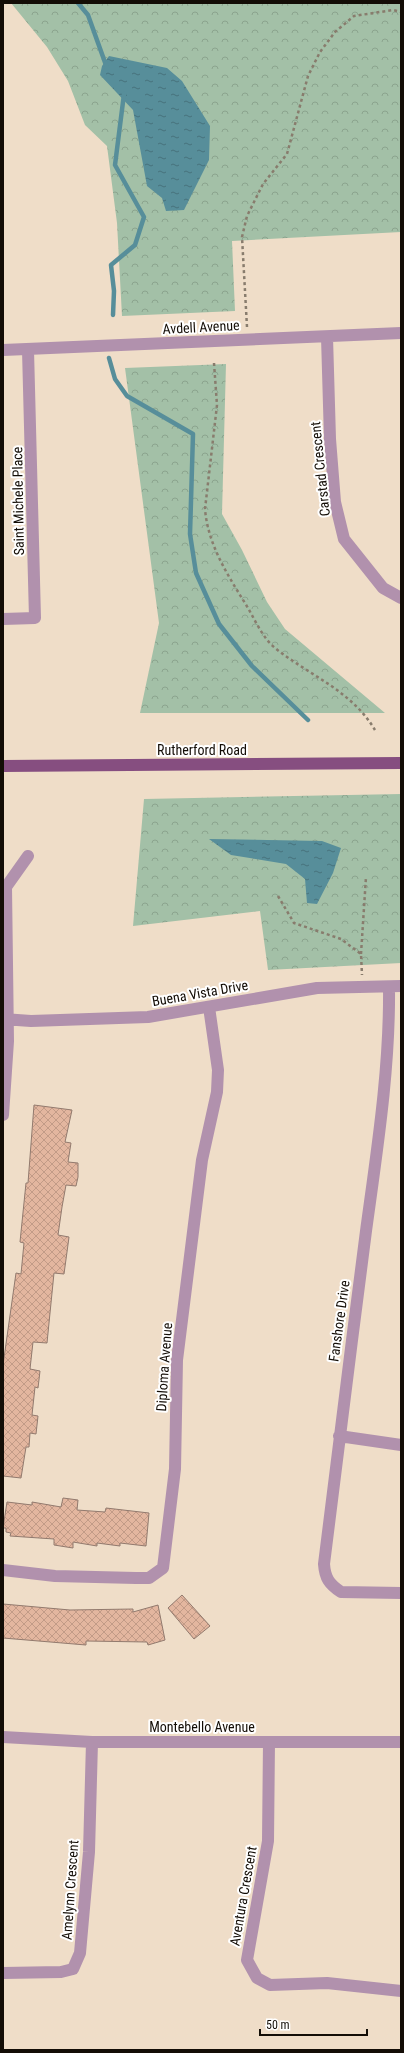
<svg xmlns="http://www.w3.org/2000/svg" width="404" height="2053" viewBox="0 0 404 2053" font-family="'Roboto Condensed',sans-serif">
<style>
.park{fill:url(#park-crowns)}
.water{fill:url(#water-ripples)}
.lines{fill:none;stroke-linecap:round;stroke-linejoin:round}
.stream{stroke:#578e9a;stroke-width:4.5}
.building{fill:url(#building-cross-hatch);stroke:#927a6e}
.path{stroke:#887c6d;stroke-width:2.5;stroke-dasharray:3 3;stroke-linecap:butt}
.minor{stroke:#b191ad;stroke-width:12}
.major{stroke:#864e80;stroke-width:12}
.labels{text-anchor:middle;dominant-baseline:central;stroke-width:4;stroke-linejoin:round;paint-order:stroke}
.street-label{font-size:14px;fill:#130d06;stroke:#fff}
</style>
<defs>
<pattern id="park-crowns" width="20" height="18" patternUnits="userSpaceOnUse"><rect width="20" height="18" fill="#a3c0a7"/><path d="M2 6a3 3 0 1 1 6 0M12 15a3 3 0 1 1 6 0" fill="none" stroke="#8ba48e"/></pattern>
<pattern id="water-ripples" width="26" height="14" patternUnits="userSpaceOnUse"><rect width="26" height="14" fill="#578e9a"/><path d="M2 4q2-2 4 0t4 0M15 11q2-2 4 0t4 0" fill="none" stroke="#47727c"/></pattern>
<pattern id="building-cross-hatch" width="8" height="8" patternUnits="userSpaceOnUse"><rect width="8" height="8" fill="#e3b69f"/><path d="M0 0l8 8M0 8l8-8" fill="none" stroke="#c29b87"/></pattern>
</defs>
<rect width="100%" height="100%" fill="#efddc8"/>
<path class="park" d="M11,3H401V232L232,241L235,311L122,316L117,223L107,146L85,125L68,81L47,47Z
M226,364L222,514L242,550L267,602L285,629L385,713H140L159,623L125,368Z
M401,794V963L268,970L260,911L133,926L144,799Z"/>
<path class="water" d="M109,56L167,68L182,81L210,126L209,160L184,210L166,211L162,198L147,186L133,110L100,75L102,66Z
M209,839L322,841L341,848L333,873L317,904L307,903L305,879L286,864L231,855Z"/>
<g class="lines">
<path class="stream" d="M78,3L88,15L107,68
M113,315L114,291L111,265L135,245L144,217L115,165L124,94
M109,358L115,379L127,396L193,434L190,534L196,573L219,624L252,666L308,720"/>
</g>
<path class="building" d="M34,1105L72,1110L65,1142L71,1143L68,1162L78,1163V1177L76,1186L66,1185L62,1207L58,1235L69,1237L67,1252L64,1274L54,1273L47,1343L33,1342L30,1369L40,1371L38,1388L35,1387L32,1415L38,1416L36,1434L30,1433L29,1447H26L21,1478L3,1476V1365L16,1273L21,1274L24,1243L20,1242L26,1183H28Z
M63,1498L78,1500L77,1510L105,1512L106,1508L149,1513L146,1546L120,1543V1546L97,1543V1546L73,1542V1548L54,1545V1539L10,1536L11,1533L6,1532V1528H3L7,1502L32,1505V1502L61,1507Z
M182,1595L210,1626L194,1639L168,1608Z
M3,1604L70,1610L133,1609V1612L158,1605L165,1640L148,1645L147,1642L86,1641V1645L3,1638Z"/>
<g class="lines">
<path class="path" d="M247,327L242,237L247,216L263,184L287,154L308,76L320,52L335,32L354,16L393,10L401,12
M214,363L217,405L205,509C208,546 229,577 248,608C256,622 263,638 275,648C310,676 351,690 375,730
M278,896L294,923L341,939L361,954L362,975
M361,954L366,877"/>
<path class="minor" d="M327,337L330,439L335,502L344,539L383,588L401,598
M3,350L401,333
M3,619L35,618L28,350
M389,987C390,1068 377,1150 366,1231C352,1342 337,1453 324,1564C325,1578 329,1584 341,1592L401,1593
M3,1019L31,1021L148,1017L317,988L401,986
M3,1115L8,1041L6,887L28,856
M339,1436L401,1445
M3,1570L55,1576L136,1578H149L163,1568L175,1469L177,1360L202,1160L217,1092L218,1070L209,1007
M3,1737L92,1742H401
M269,1742L268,1841L247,1960L257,1978L270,1985L327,1983L401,1991
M3,1973L61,1972L73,1969L80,1953L89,1852L92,1742"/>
<path class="major" d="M3,766L401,763"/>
</g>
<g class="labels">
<g class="street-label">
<text transform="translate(201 327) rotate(-3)">Avdell Avenue</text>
<text transform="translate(320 469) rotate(-96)">Carstad Crescent</text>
<text transform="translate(18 501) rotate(-91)">Saint Michele Place</text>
<text x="202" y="750">Rutherford Road</text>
<text transform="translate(200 993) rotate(-10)">Buena Vista Drive</text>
<text transform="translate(339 1321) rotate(-82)">Fanshore Drive</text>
<text transform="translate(164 1367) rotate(-86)">Diploma Avenue</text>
<text x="202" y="1727">Montebello Avenue</text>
<text transform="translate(70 1890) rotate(-86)">Amelynn Crescent</text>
<text transform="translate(243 1896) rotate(-80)">Aventura Crescent</text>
</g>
</g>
<rect width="404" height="2053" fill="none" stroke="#130d06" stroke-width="8"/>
<path d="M260 2029v6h107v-6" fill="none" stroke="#130d06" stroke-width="2"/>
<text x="266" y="2029" font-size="12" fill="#130d06" stroke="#ffffff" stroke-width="3" paint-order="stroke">50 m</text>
</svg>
